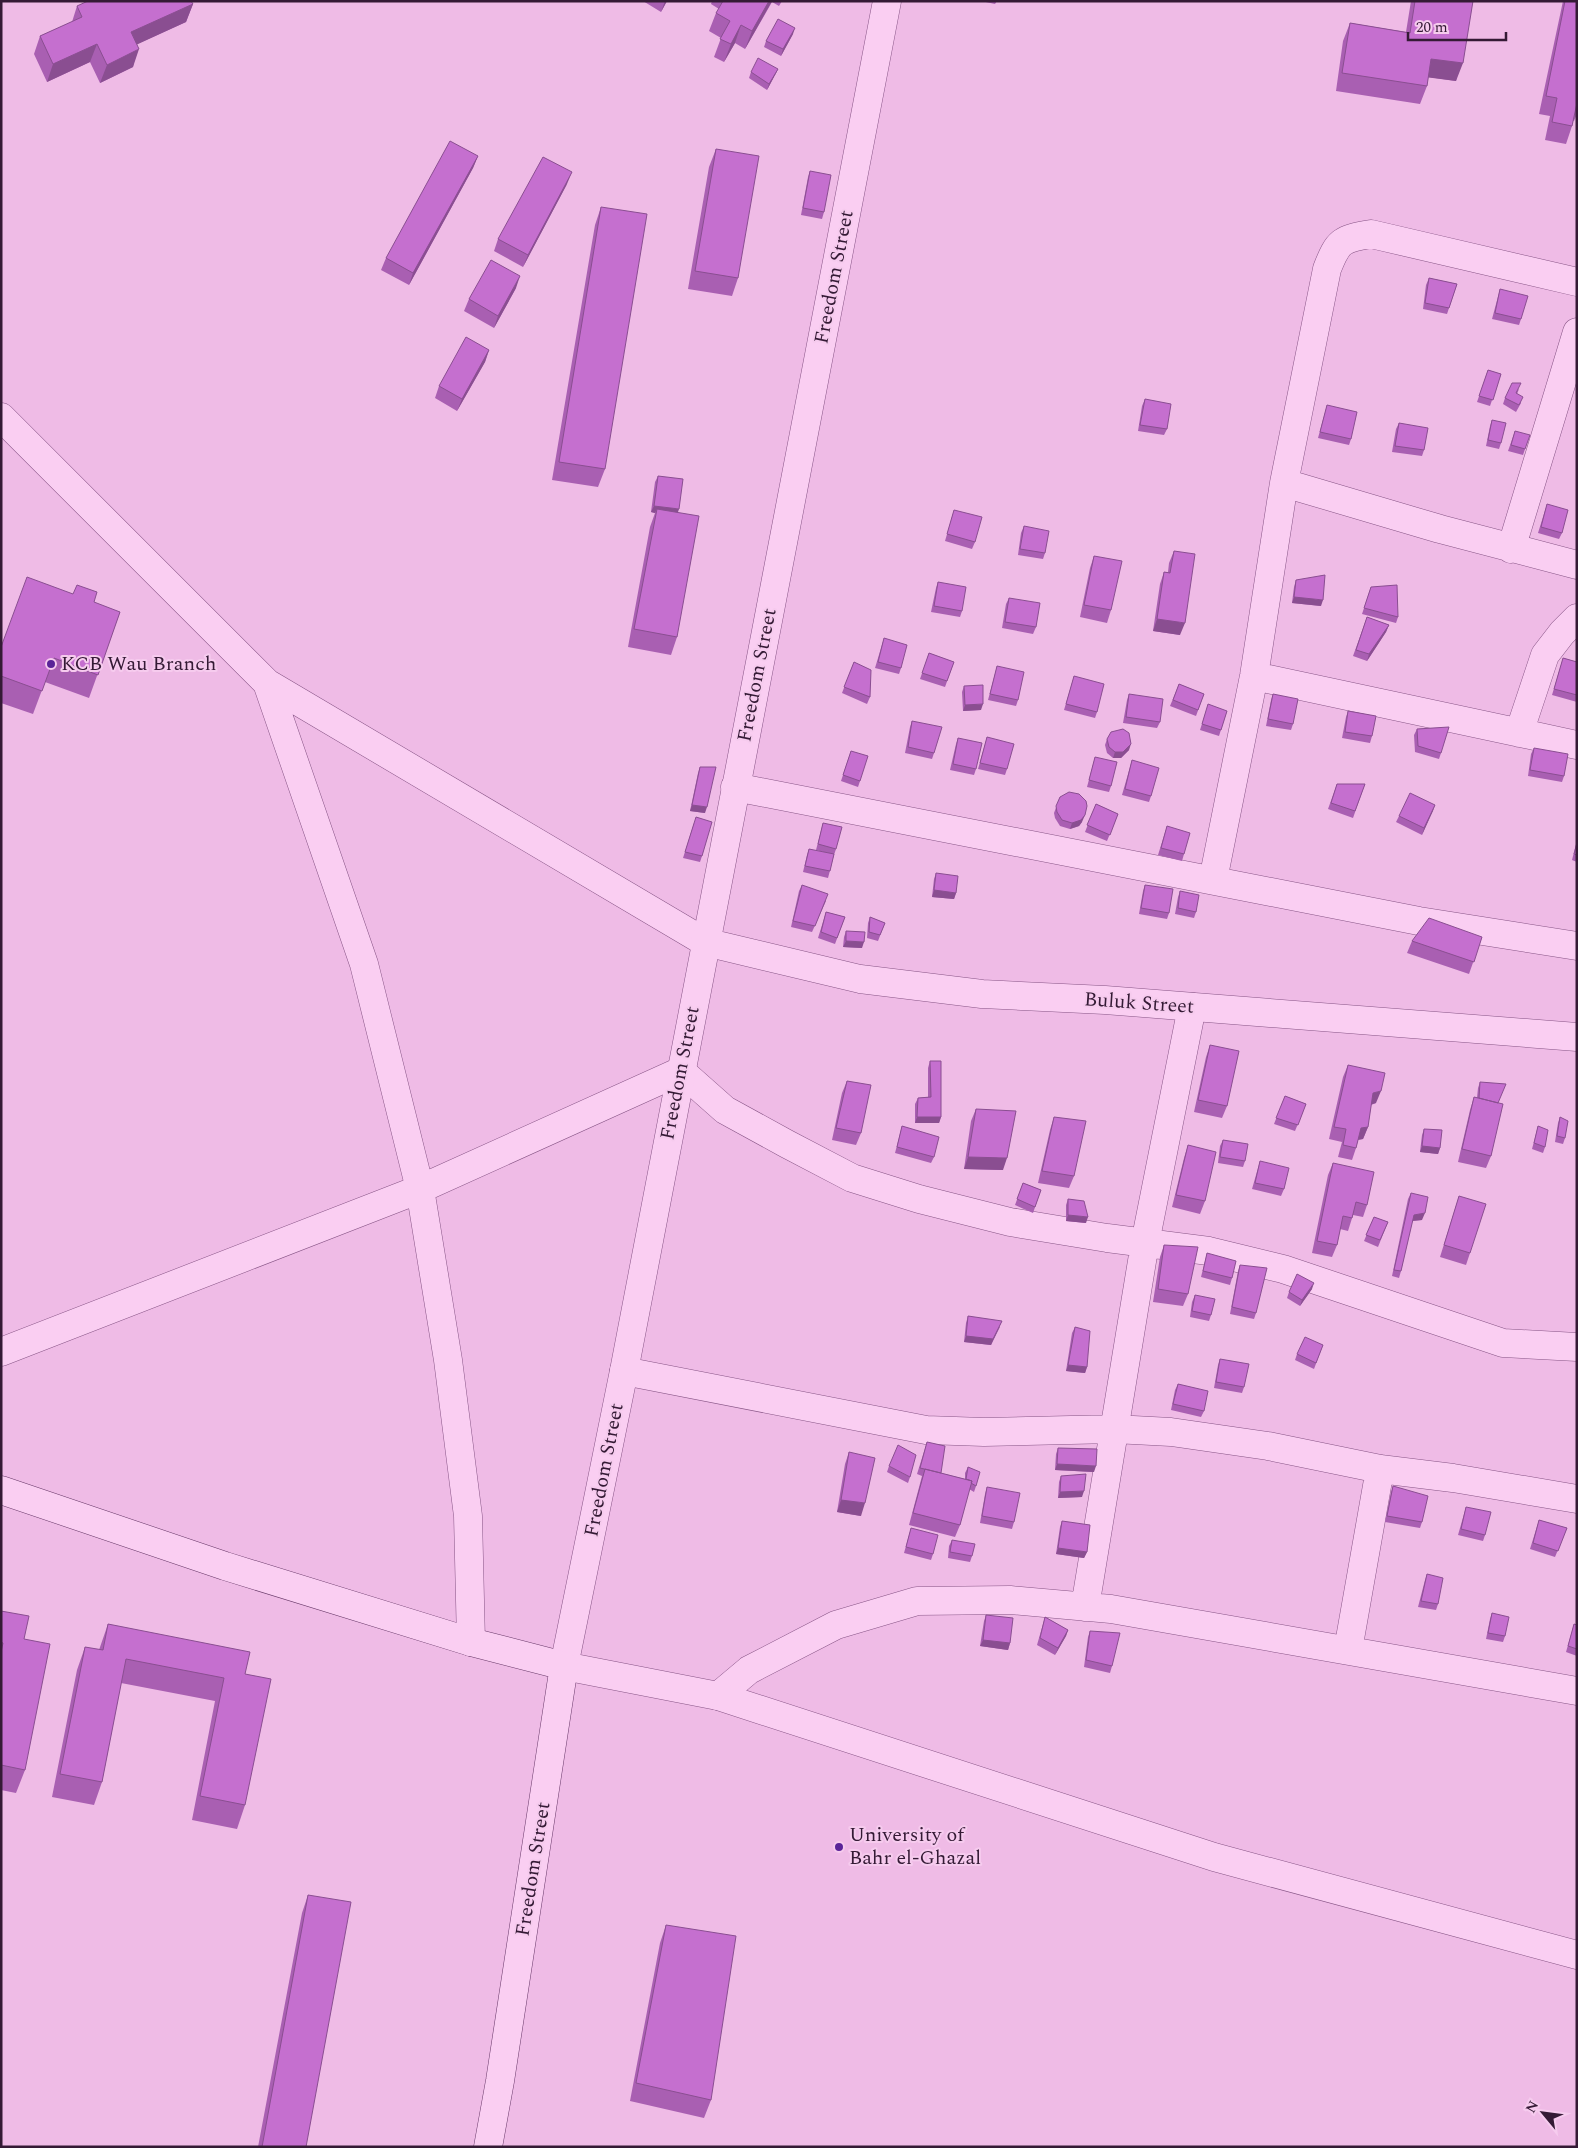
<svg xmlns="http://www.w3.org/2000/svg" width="1578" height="2148" viewBox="0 0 1578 2148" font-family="Spectral,serif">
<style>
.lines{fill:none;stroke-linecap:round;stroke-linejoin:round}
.minor-casing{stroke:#875586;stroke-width:29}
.tertiary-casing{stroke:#875586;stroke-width:29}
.secondary-casing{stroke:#673868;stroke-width:29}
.minor{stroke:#facef2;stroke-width:28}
.tertiary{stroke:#facef2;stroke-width:28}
.secondary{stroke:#facef2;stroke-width:28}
.wall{fill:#a95fb2}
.shaded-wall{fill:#8a4e91}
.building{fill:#c56fcf;stroke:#8a4e91}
.poi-dot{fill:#5a2398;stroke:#f6cbee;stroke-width:2}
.labels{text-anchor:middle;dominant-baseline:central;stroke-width:4;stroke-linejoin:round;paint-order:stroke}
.street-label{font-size:20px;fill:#341a35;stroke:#f6cbee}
.poi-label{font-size:20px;fill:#341a35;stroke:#f6cbee;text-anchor:start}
</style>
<rect width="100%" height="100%" fill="#efbbe6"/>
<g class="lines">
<g class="minor-casing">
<path id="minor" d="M1,417L267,683L705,942
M1284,483L1440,529L1577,565
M1511,549L1577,332
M1254,676L1577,745
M267,683L364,964L420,1189L448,1360L468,1516L471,1642
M1519,733L1545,655L1562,633L1577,618
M735,787L1419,921L1577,946
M1213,880L1254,676L1284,483L1327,269C1338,241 1341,239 1371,234L1577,282
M1,1352L420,1189L681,1071L725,1110L787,1144L852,1178L919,1199L1010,1222L1107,1238L1209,1251L1283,1269L1503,1343L1577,1347
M624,1371L926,1430L984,1432L1114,1429L1171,1432L1268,1446L1380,1469L1453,1478L1577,1499
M1085,1607L1145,1243L1192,1007
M1348,1650L1380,1469
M718,1696L749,1670L836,1625L917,1601L1010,1600L1111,1609L1577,1691"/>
</g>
<g class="tertiary-casing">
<path id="tertiary" d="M887,1L624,1371L564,1666L718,1696L1214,1857L1577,1955
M705,942L860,979L982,994L1105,1000L1577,1037"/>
</g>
<g class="secondary-casing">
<path id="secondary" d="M1,1490L225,1566L471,1642L564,1666L500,2081L488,2147"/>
</g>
<use href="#minor" class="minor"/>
<use href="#tertiary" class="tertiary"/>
<use href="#secondary" class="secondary"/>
</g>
<path class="wall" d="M643,1H667L661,12Z
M712,1H782L779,6L772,2L745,49L735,43L724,62L714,57L721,38L709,31L716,13L719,9L711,4Z
M981,1H997L995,4Z
M1411,1H1473L1456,81L1428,77L1427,86L1420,104L1336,91L1343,41L1350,23L1406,32Z
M1563,1H1577V114L1574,121H1573L1572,126L1566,144L1545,140L1550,116L1539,114Z
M193,4L186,22L137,44L133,67L100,83L90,62L47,82L34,54L40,36L72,22L77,6Z
M793,34L781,56L764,47L766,41Z
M778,69L775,75L767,90L749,78L751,72Z
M716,149L738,278L732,296L688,289L709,167Z
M478,156L473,168L409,285L381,270L386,258Z
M810,171L824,212L822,219L801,215L808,177Z
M567,184L523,267L494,251L498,239Z
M601,207L605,469L598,487L552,480L595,225Z
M1429,278L1457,284L1447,314L1423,309L1426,285Z
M516,288L494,328L464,311L469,299Z
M1500,289L1521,319L1519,325L1492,319Z
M489,350L485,362L457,411L435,398L439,386Z
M1488,370L1501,374L1490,406L1477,402Z
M1519,389L1517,394L1521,403L1516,412L1503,404L1505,398Z
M1145,399L1167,429L1164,435L1138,431L1142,406Z
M1327,405L1351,439L1349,445L1318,438Z
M1492,420L1501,443L1499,449L1486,446L1490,426Z
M1399,423L1424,450L1422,456L1392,452L1396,429Z
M1515,431L1525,449L1523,455L1508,451Z
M658,476L678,513L677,637L671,655L628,647L650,527L655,513L651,512L655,482Z
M1547,504L1562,533L1559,539L1538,533Z
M954,510L975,542L972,549L945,541Z
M1024,526L1045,553L1043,559L1018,555L1021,533Z
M1174,551L1180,635L1153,631L1160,584L1164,572H1168L1169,563Z
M1094,556L1111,610L1107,623L1080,617L1090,568Z
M1296,580L1321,606L1292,603L1294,587Z
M938,582L962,611L960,617L931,612L936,588Z
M1371,587L1398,617L1396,623L1362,614Z
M1009,598L1036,627L1033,634L1002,628L1006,604Z
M120,612L89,698L45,682L33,714L1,703V647Z
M1367,617L1389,625L1386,632L1367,661L1353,656Z
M884,638L901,668L899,674L875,668Z
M929,653L954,662L945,687L920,679Z
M1563,658L1577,662V702L1552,695Z
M854,662L870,697L867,704L842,693Z
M997,666L1018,700L1016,706L988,700Z
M1074,676L1097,712L1095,718L1064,710Z
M1179,684L1204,694L1196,716L1170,706Z
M964,686L981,710L963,711L962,692Z
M1129,694L1160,722L1157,728L1123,723L1127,700Z
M1273,694L1293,724L1291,730L1266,726L1271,700Z
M1206,711H1227L1219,736L1200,730Z
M1348,711L1372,736L1370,743L1342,738L1346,717Z
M912,721L934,753L932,759L905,753L910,727Z
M1417,729L1441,753L1439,759L1415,752L1414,735Z
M987,737L1007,769L1005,775L978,769Z
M958,738L976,769L974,775L950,770L956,744Z
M1107,739L1129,750L1121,758H1113L1107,753L1105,745Z
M1534,748L1564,776L1562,782L1528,776L1531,754Z
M851,751L860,781L858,787L841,781Z
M1095,757L1111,786L1109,792L1087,787Z
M1132,760L1151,796L1149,802L1122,795Z
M700,767L705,813L690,811L698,773Z
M1337,784H1365L1353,818L1328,809Z
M1060,797L1082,822L1079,826L1070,829L1060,826L1055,818L1054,813Z
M1096,804L1118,814L1107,841L1085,832Z
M1435,805L1422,835L1396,822L1399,816Z
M694,823L702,856L700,862L683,858Z
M823,823L836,849L834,855L828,878L803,872L807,855L809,849L831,854L816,850Z
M1167,826L1184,854L1182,861L1158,855Z
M1577,840V862L1572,860Z
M936,873L956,893L954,899L932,897L934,879Z
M802,885L826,901L812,932L791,927L799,891Z
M1145,885L1169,913L1167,919L1139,914L1143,891Z
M1180,891L1196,912L1194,918L1175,914L1178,897Z
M826,912L845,917L835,944L818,938Z
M870,917L885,923L878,941L867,938L868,923Z
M846,931L862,948L843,947L844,937Z
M1482,937L1469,974L1407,953L1412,941Z
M1210,1045L1227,1106L1222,1118L1194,1112L1206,1057Z
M930,1061L941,1117L939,1123H915V1104L918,1098L928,1097V1068Z
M1348,1065L1376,1103L1371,1105L1368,1127L1363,1139L1358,1140L1356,1148L1352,1160L1338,1157L1342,1142L1329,1139L1343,1077Z
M847,1081L861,1133L856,1145L832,1140L842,1093Z
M1480,1082L1498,1103L1491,1156L1486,1168L1458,1162L1470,1110L1474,1097L1477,1098L1478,1088Z
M1285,1096L1306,1104L1295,1131L1274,1124Z
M976,1109L1003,1170L964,1169L971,1121Z
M1054,1117L1074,1176L1069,1188L1038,1183L1050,1130Z
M1560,1117L1565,1138L1563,1144L1555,1142L1558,1123Z
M902,1126L934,1157L931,1163L895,1153Z
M1538,1126L1545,1147L1543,1153L1532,1149Z
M1424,1129L1440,1148L1438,1154L1420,1152L1422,1135Z
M1223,1140L1245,1161L1243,1167L1218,1163L1220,1146Z
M1188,1145L1205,1201L1200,1214L1172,1207L1184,1158Z
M1260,1161L1284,1189L1281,1196L1252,1189Z
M1333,1163L1367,1205L1363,1217L1353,1215L1348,1231L1340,1229L1337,1245L1332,1257L1312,1253L1328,1175Z
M1023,1183L1041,1190L1033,1213L1015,1205Z
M1411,1193L1422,1220L1412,1221L1401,1271L1399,1278L1392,1276L1408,1199Z
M1459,1196L1470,1253L1466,1265L1440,1257Z
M1068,1199L1086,1223L1066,1221V1205Z
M1374,1217L1388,1222L1378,1247L1364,1241Z
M1164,1245L1188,1294L1183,1306L1153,1302L1160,1257Z
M1207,1253L1232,1278L1230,1285L1201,1277Z
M1240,1265L1256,1313L1254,1319L1230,1314L1238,1271Z
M1312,1289L1300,1306L1287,1298L1289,1292Z
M1195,1295L1211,1315L1209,1321L1190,1317L1192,1302Z
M968,1316L1000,1327L991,1345L964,1342L966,1323Z
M1075,1327L1087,1367L1085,1373L1066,1371L1072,1333Z
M1323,1345L1314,1369L1295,1360L1297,1354Z
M1220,1359L1244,1387L1242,1393L1214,1388L1218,1365Z
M1178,1384L1204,1411L1201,1417L1171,1410L1175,1390Z
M927,1442L941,1473L965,1479V1473L968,1467L976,1486L974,1492L969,1489L960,1525L955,1537L909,1525L922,1476L917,1474Z
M1058,1448L1094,1472L1055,1470L1056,1454Z
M849,1452L861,1516L837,1512L845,1464Z
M889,1466L910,1477L908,1483L887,1472Z
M1061,1476L1082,1497L1058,1498L1059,1482Z
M1393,1486L1422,1522L1420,1528L1385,1522L1391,1492Z
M987,1487L1014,1522L1012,1529L980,1523L985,1494Z
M1466,1507L1485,1535L1483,1541L1458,1535Z
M1539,1520L1567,1528L1555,1557L1530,1549Z
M1062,1521L1087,1552L1084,1558L1056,1554L1060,1527Z
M911,1528L933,1554L931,1560L904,1553Z
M952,1540L972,1556L970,1562L948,1558L949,1546Z
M1427,1574L1438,1604L1436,1610L1418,1607L1425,1580Z
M1,1611L24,1639L25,1770L16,1793L1,1790Z
M1492,1613L1505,1636L1503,1642L1486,1639L1490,1619Z
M986,1615L1010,1643L1008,1650L980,1646L984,1621Z
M1045,1617L1068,1630L1066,1636L1055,1655L1037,1645Z
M108,1624L245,1674V1805L237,1829L192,1820L215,1701L121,1683L102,1782L94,1805L52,1797L77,1670L85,1647L99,1650Z
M1574,1624L1577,1625V1656L1566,1652Z
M1090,1631L1112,1666L1110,1673L1084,1667L1088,1637Z
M308,1895L306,2147H258L302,1913Z
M666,1925L711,2100L704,2118L630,2101L660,1943Z"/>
<path class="shaded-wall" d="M665,1H667L661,12Z
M769,1H772L745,49L752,31Z
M193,4L186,22L125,50L131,32Z
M741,25L735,43L724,62L731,44Z
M795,28L793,34L781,56L783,49Z
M97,44L90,62L47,82L53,64Z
M139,49L133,67L100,83L107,65Z
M1431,59L1463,63L1456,81L1425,77Z
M778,69L775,75L767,90L769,84Z
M478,156L473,168L409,285L413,273Z
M572,172L567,184L523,267L528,255Z
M520,276L516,288L494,328L498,316Z
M489,350L485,362L457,411L462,399Z
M654,506L679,509L677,515L657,509L655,513L651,512Z
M1294,597L1323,600L1321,606L1292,603Z
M1157,619L1185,623L1180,635L1153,631Z
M1389,625L1386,632L1367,661L1369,654Z
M983,704L981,710L963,711L965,705Z
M1131,744L1129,750L1121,758H1113L1115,752Z
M692,805L707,807L705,813L690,811Z
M1435,805L1433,811L1422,835L1424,828Z
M1085,815L1082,822L1079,826L1070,829L1072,823Z
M934,890L956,893L954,899L932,897Z
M846,941L864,942L862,948L843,947Z
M1381,1091L1376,1103L1369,1105L1373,1093Z
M917,1117H941L939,1123H915Z
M1368,1127L1363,1139L1356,1140L1361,1128Z
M1422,1146L1440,1148L1438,1154L1420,1152Z
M968,1157L1007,1158L1003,1170L964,1169Z
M1425,1213L1422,1220L1411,1221L1414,1215Z
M1068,1215L1088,1217L1086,1223L1066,1221Z
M1314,1283L1312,1289L1300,1306L1302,1300Z
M1002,1321L991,1345L964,1342L966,1336Z
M1068,1365L1087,1367L1085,1373L1066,1371Z
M1057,1464L1096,1466L1094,1472L1055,1470Z
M1084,1491L1082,1497L1058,1498L1060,1492Z
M841,1500L865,1503L861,1516L837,1512Z
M1058,1548L1087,1552L1084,1558L1056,1554Z
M1068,1630L1066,1636L1055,1655L1058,1648Z
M983,1640L1010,1643L1008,1650L980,1646Z"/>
<path class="building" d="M88,1H191L193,4L131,32L139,49L107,65L97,44L53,64L40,36L82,17L77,6Z
M723,1H769L752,31L741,25L731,44L720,39L730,21L716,13Z
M1415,1H1473L1463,63L1431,59L1427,86L1342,73L1350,23L1410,33Z
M1565,1H1577V103L1572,126L1552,122L1557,98L1546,96Z
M778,19L795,28L783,49L766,41Z
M758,58L778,69L769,84L751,72Z
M450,141L478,156L413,273L386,258Z
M716,149L759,156L738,278L695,271Z
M543,157L572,172L528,255L498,239Z
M810,171L831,175L824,212L803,208Z
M601,207L647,214L605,469L559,462Z
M491,260L520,276L498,316L469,299Z
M1429,278L1457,284L1449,308L1425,303Z
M1500,289L1528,296L1521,319L1495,313Z
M466,337L489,350L462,399L439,386Z
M1488,370L1501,374L1493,400L1479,396Z
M1512,383H1521L1516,393L1523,397L1519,405L1505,398Z
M1145,399L1171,404L1167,429L1140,425Z
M1327,405L1357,412L1351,439L1320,432Z
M1492,420L1506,423L1501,443L1488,440Z
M1399,423L1428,428L1424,450L1395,446Z
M1515,431L1530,435L1525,449L1511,445Z
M658,476L683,479L679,509L654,506Z
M1547,504L1568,510L1562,533L1541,527Z
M657,509L699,516L677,637L634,629Z
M954,510L982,517L975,542L947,534Z
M1024,526L1049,531L1045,553L1020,549Z
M1174,551L1195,554L1185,623L1157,619L1164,572L1170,573Z
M1094,556L1122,561L1111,610L1084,605Z
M1325,575L1323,600L1294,597L1296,580Z
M27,577L73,594L77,585L97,592L94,602L120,612L98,675L54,658L42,691L1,676V647Z
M938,582L966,587L962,611L934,606Z
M1397,585L1398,617L1364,608L1371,587Z
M1009,598L1040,603L1036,627L1005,622Z
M1367,617L1389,625L1369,654L1356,650Z
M884,638L907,645L901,668L878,662Z
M929,653L954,662L947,681L922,673Z
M1563,658L1577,662V695L1554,689Z
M854,662L871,670L870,697L844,687Z
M997,666L1024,672L1018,700L990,694Z
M1074,676L1104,684L1097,712L1066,704Z
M1179,684L1204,694L1198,710L1173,700Z
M983,685V704L965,705L964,686Z
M1129,694L1163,699L1160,722L1126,717Z
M1273,694L1298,699L1293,724L1268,719Z
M1208,704L1227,711L1221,730L1202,724Z
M1348,711L1376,716L1372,736L1345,732Z
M912,721L942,727L934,753L908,747Z
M1449,727L1441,753L1418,746L1417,729Z
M1123,729L1129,733L1131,744L1123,752H1115L1109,747L1107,739L1111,732Z
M987,737L1014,744L1007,769L980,763Z
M958,738L982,743L976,769L953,764Z
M1534,748L1568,754L1564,776L1530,770Z
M851,751L868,756L860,781L843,775Z
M1095,757L1117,762L1111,786L1089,780Z
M1132,760L1159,768L1151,796L1125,789Z
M700,767H716L707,807L692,805Z
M1337,784H1365L1355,811L1331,803Z
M1069,792L1079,794L1086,801L1087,806L1085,815L1081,820L1072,823L1062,820L1057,812L1056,806L1060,797Z
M1410,793L1435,805L1424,828L1399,816Z
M1096,804L1118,814L1110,835L1087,825Z
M696,817L712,822L702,856L685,852Z
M823,823L842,827L836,849L818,844Z
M1167,826L1190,833L1184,854L1161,848Z
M1577,843V855L1574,854Z
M809,849L834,854L830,871L805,866Z
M936,873L958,876L956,893L934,890Z
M802,885L828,894L815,926L793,921Z
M1145,885L1173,889L1169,913L1141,908Z
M1180,891L1199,895L1196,912L1178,908Z
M826,912L845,917L837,938L821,932Z
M870,917L885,923L880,935L869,932Z
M1429,918L1482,937L1474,962L1412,941Z
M846,931L865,932L864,942L846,941Z
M1210,1045L1239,1051L1227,1106L1198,1100Z
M930,1061H941V1117H917L918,1098L931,1097Z
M1348,1065L1385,1073L1381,1091L1373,1093L1368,1127L1361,1128L1356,1148L1343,1145L1346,1129L1334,1127Z
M847,1081L871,1085L861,1133L836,1128Z
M1480,1082L1506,1084L1498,1103L1479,1098Z
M1285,1096L1306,1104L1298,1125L1276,1118Z
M1474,1097L1503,1104L1491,1156L1462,1149Z
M976,1109L1016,1111L1007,1158L968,1157Z
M1054,1117L1086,1121L1074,1176L1042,1171Z
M1560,1117L1568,1121L1565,1138L1557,1136Z
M902,1126L939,1137L934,1157L897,1147Z
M1538,1126L1548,1130L1545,1147L1534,1143Z
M1424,1129L1442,1130L1440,1148L1422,1146Z
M1223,1140L1248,1144L1245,1161L1220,1157Z
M1188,1145L1216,1152L1205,1201L1176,1195Z
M1260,1161L1289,1168L1284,1189L1255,1183Z
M1333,1163L1374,1172L1367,1205L1356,1202L1352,1218L1343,1216L1337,1245L1317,1241Z
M1023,1183L1041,1190L1035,1207L1017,1199Z
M1411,1193L1428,1197L1425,1213L1414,1215L1401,1271L1394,1270Z
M1459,1196L1486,1204L1470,1253L1444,1245Z
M1068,1199L1084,1201L1088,1217L1068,1215Z
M1374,1217L1388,1222L1380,1240L1366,1235Z
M1164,1245L1198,1247L1188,1294L1158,1289Z
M1207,1253L1236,1261L1232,1278L1203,1271Z
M1240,1265L1267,1268L1256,1313L1232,1307Z
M1297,1274L1314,1283L1302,1300L1289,1292Z
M1195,1295L1215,1299L1211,1315L1192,1311Z
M968,1316L1002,1321L993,1339L966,1336Z
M1075,1327L1090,1331L1087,1367L1068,1365Z
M1305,1337L1323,1345L1316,1363L1297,1354Z
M1220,1359L1249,1364L1244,1387L1216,1382Z
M1178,1384L1208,1391L1204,1411L1173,1404Z
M927,1442L945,1446L941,1473L920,1468Z
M898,1445L916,1455L910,1477L889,1466Z
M1058,1448L1097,1449L1096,1466L1057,1464Z
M849,1452L875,1458L865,1503L841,1500Z
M968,1467L980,1472L976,1486L971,1483L972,1481L966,1479Z
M925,1469L972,1481L960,1525L913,1513Z
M1086,1474L1084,1491L1060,1492L1061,1476Z
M1393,1486L1428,1496L1422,1522L1387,1516Z
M987,1487L1020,1493L1014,1522L982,1516Z
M1466,1507L1491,1512L1485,1535L1461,1529Z
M1539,1520L1567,1528L1558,1551L1533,1543Z
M1062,1521L1090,1525L1087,1552L1058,1548Z
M911,1528L938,1535L933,1554L906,1547Z
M952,1540L975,1544L972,1556L950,1552Z
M1427,1574L1443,1578L1438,1604L1421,1601Z
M1,1611L29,1616L24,1639L50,1644L25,1770L1,1765V1652L3,1643L1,1642Z
M1492,1613L1509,1617L1505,1636L1488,1633Z
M986,1615L1013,1618L1010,1643L983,1640Z
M1045,1617L1068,1630L1058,1648L1040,1638Z
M108,1624L250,1652L245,1674L271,1679L245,1805L200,1796L224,1678L126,1659L102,1782L60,1774L85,1647L103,1650Z
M1574,1624L1577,1625V1649L1568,1646Z
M1090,1631L1120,1633L1112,1666L1086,1660Z
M308,1895L351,1902L306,2147H262Z
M666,1925L736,1936L711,2100L636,2083Z"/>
<g class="poi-dot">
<circle cx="51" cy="664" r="5"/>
<circle cx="839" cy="1847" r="5"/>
</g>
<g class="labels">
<g class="street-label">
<text transform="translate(834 277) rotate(-79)">Freedom Street</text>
<text transform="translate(757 675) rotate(-79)">Freedom Street</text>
<text transform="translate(1139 1003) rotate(4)">Buluk Street</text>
<text transform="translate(680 1073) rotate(-79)">Freedom Street</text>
<text transform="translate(604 1470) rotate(-79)">Freedom Street</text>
<text transform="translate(533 1869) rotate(-81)">Freedom Street</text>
</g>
<g class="poi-label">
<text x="61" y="664">KCB Wau Branch</text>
<text x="849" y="1835">University of<tspan x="849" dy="23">Bahr el-Ghazal</tspan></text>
</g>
</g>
<rect width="1578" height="2148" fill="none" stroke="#341a35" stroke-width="5"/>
<g transform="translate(1543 2113) rotate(299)" stroke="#f6cbee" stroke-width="4" paint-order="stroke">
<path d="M0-4L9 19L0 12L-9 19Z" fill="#341a35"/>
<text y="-8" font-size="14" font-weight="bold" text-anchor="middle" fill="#341a35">N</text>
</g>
<path d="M1408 32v8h98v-8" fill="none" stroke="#341a35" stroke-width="2.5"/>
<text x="1416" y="32" font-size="15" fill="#341a35" stroke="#f6cbee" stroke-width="4" paint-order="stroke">20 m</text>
</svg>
